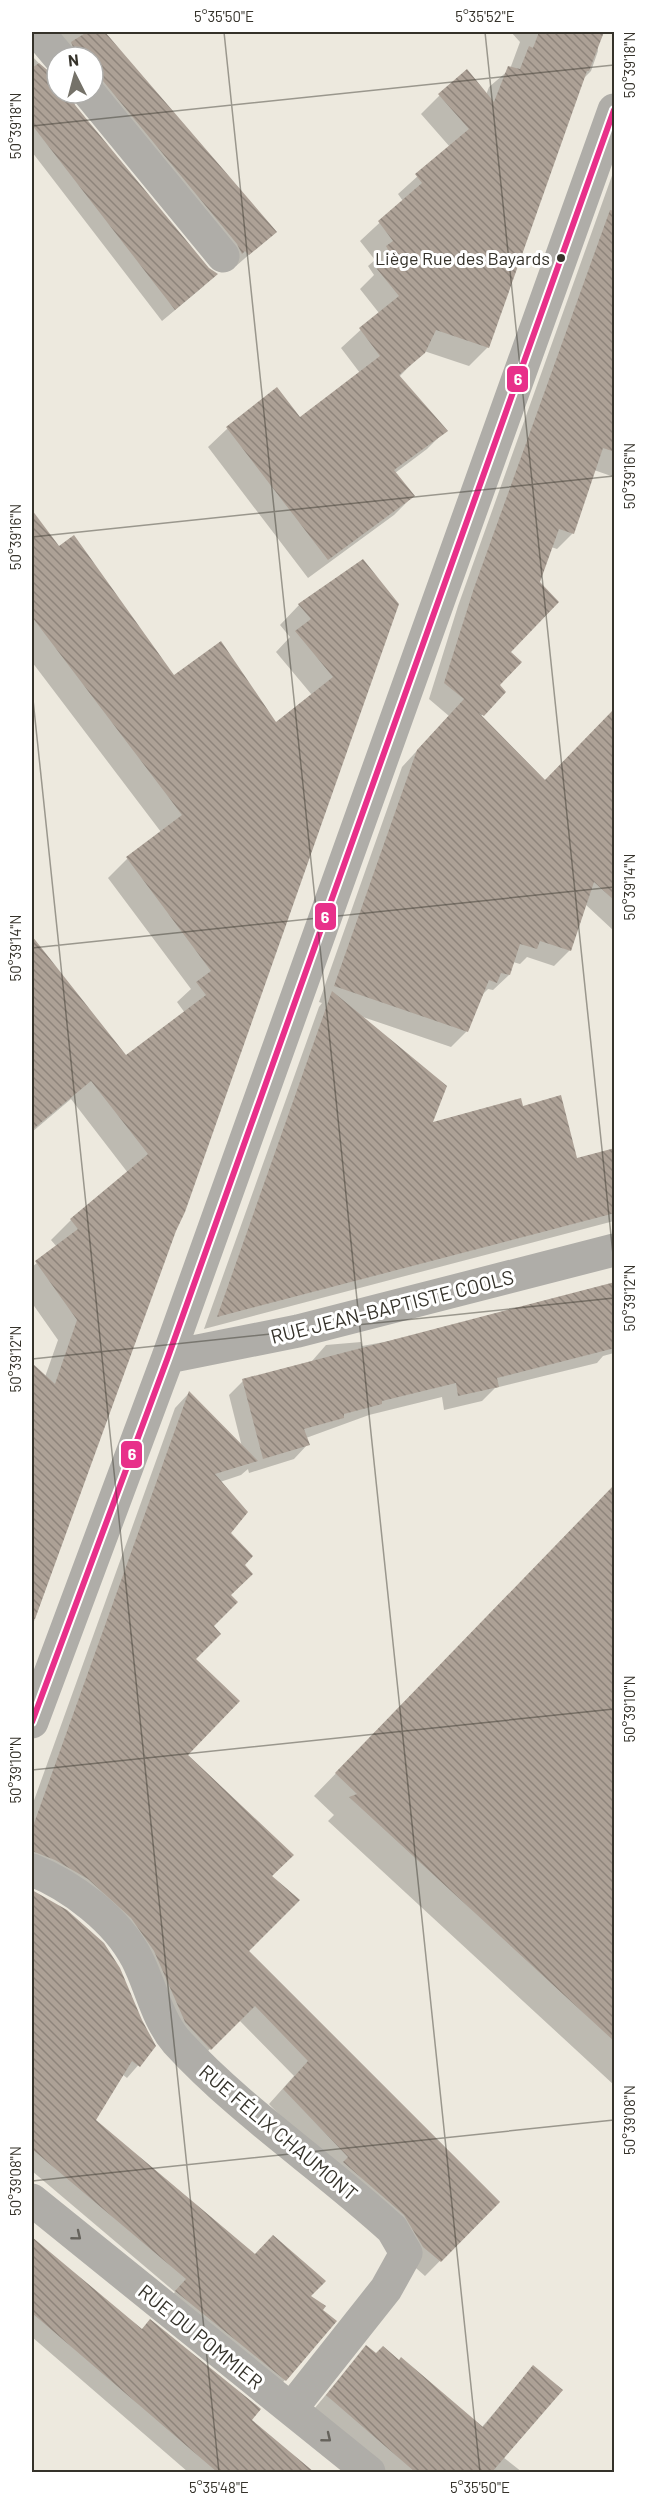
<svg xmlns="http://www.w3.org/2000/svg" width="646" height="2504" viewBox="0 0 646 2504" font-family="Barlow,sans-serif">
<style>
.shadow{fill:#0003}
.building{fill:url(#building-back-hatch)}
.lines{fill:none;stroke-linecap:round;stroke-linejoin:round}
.minor{stroke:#afada8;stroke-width:33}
.bus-1-casing{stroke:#fff;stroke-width:10}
.bus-1{stroke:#e8308a;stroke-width:6}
.oneway{stroke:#66635c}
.ticks{fill:none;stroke:#35322a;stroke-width:1.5;stroke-opacity:0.45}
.bus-dot{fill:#35322a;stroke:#fff;stroke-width:2}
.labels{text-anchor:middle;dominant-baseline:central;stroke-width:6;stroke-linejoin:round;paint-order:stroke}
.bus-label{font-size:18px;fill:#35322a;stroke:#fff;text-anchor:end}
.street-label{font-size:20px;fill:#35322a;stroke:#fff}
.line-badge{stroke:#fff;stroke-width:2}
.badge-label{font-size:16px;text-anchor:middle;font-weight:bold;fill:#fff}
.neatline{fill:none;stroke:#35322a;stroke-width:2}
.ticks-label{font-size:15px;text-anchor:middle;fill:#35322a}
</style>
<defs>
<pattern id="building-back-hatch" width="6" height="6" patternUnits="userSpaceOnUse" patternTransform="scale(1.5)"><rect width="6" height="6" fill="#ada196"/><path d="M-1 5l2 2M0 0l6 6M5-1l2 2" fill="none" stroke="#8e847b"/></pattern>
</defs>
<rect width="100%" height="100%" fill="#ede9de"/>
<path class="shadow" d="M40,32H103L275,232L236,266L93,93V57H59Z
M511,32H595L598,51L591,71L582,80L488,347L469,366L424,351L399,377L445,431L427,449L395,473L413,496L394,515L308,578L208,447L227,429L277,389L299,419L360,373L341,348L379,313L360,289L374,275L368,266L375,260L360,241L403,201L398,194L450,147L421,114L440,95H486L489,87L510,69L520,42Z
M32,56L51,76H57V93H69V97L204,286L162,321L32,152Z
M614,170V477L594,470L573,533L557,549L551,547L498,685L504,692L481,716L545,782L614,710V931L585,904L570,950L554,966L527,957L520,964L513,962L509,975L493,990L488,989L480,997L467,1031L451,1047L360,1016L430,1124L522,1108L576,1160L614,1150V1221L204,1329L319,1007L322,1003L319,1002L402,767L449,716L429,699L458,606Z
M32,512L59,548L173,677L276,724L312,695L276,652L290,637L280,625L299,605L398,604L32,1627V1365L45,1377L58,1340L32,1303V1267L57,1247L51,1240L71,1220L128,1173L71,1099L32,1132V939L126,1057L185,1013L177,1002L191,989L108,878L127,859L161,832L32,662Z
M614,1283V1353L603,1356L597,1363L495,1388L482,1401L444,1410L442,1397L369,1415L306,1438L308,1444L294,1459L249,1473L248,1469L241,1475L220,1482L229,1534L243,1565L194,1659L186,1755L270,1877L247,1951L498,2202L425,2276L408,2261L335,2173L269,2104L294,2076L239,2020L195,2064L139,1965L32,1871V1806L175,1408L189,1393L242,1447L229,1395L243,1381L312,1361L326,1345L361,1342L362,1346L395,1340Z
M614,1486V2085L328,1821L334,1815L314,1796Z
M32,1893L66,1912L140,2021L155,2046L127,2078L122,2074L94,2120L255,2256L309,2297L285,2380L273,2392L164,2304L175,2292L32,2171Z
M32,2238L250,2420L311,2472H188L32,2337Z
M366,2347L482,2427L533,2367L503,2457L522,2472H368L314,2409Z"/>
<path class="building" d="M87,32H105L277,232L249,255L245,251L242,254L237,244L103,81L93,75V57H77L71,42Z
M539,32H604L589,71H587L489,348L436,330L425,353L399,375L448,431L394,470L415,496L328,560L226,427L277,387L300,417L380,356L359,328L399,296L377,269L391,255L386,246L393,241L378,221L422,183L415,174L469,129L438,94L467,69L494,102L508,66L520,69L529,46L533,48Z
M39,63L52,74L57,75V93H71L75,105L209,268L218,274L175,310L32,125V68Z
M610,210L615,211V452L603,448L574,534L559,529L540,582L559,602L511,652L522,662L500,685L506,692L484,716L479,713L545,780L615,708V901L594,882L571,951L540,941L537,949L520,944L510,975L501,973L497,983L489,980L468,1032L334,986L417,750L464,699L444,683L474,588Z
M32,510L59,546L74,535L174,675L221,641L276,722L333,677L295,631L311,619L298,604L363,559L399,604L185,1212L176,1231L35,1619L32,1618V1363L55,1384L77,1320L35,1261L78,1229L70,1219L148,1154L91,1081L32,1130V936L126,1055L206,995L196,982L211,971L126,857L182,815L32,617Z
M332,991L447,1086L433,1122L521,1098L523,1106L561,1095L577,1158L615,1148V1213L217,1317Z
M615,1282V1348L497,1378L499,1387L458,1396L456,1383L382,1401V1404L344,1414V1418L304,1429L310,1445L263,1459L242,1379Z
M189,1391L258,1461L215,1474L248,1512L231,1533L253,1556L245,1565L253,1574L231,1595L238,1602L214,1626L221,1634L196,1659L240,1701L188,1755L294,1855L272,1876L300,1900L249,1951L500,2202L441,2262L423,2247L404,2215L343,2162L348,2157L283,2089L308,2061L255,2006L211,2050L185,2022L154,1951L131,1918L88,1879L55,1860L32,1851V1829Z
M615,1484V2042L349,1797L357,1794L335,1773Z
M32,1890L67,1910L104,1943L120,1968L142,2020L156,2046L140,2067L132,2061L96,2120L255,2254L273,2235L326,2281L311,2296L326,2306L323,2310L337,2321L286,2381L175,2291L186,2279L32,2149Z
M32,2237L142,2329L150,2319L261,2409L252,2420L314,2472H217L32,2313Z
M366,2345L376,2353L383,2346L399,2360L401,2357L483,2427L533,2365L563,2390L492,2472H415L326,2395Z"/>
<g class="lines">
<path class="minor" d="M38,32L59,57
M89,93L223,256
M168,1357L298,1331L614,1250
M32,1722L168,1357L614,110
M32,1870C72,1886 117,1920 137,1959C150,1984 157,2019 176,2041C240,2111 322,2165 392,2229L406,2253L386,2289L291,2409
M32,2200L369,2472"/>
<g class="bus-1-casing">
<path id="bus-1" d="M32,1722L168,1357L614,110"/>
</g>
<use href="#bus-1" class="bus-1"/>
</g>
<defs><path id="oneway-chevron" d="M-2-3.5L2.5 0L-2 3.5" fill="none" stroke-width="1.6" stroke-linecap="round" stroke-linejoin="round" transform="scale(1.5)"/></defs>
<g class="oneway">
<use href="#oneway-chevron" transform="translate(77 2236) rotate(39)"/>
<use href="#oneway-chevron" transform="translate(327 2438) rotate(39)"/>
</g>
<path class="ticks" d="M224,32L480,2472M485,32L614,1264M32,126L614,65M32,537L614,476M32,690L219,2472M32,948L614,887M32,1359L614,1298M32,1770L614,1709M32,2181L614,2120"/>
<circle class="bus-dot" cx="561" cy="258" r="5"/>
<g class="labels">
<g class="bus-label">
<text x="550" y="258">Liège Rue des Bayards</text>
</g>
<g class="street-label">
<text transform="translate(392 1306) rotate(-14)">RUE JEAN-BAPTISTE COOLS</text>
<text transform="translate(279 2132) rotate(40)">RUE FÉLIX CHAUMONT</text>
<text transform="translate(201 2336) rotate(39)">RUE DU POMMIER</text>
</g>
</g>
<g class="line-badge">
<rect x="506" y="365" width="23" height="28" rx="6" fill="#e8308a"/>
<rect x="314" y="902" width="23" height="29" rx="6" fill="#e8308a"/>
<rect x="120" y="1440" width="23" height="29" rx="6" fill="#e8308a"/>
</g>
<g class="badge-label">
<text x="518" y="385">6</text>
<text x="325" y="923">6</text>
<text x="132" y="1460">6</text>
</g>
<rect width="646" height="2504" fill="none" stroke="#ffffff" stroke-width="66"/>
<g transform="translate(75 75) rotate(354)"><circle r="28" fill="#ffffff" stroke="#aeadaa" stroke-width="1.5"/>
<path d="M0-4.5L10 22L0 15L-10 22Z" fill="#757269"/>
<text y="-9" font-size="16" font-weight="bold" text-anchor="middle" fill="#35322a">N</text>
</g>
<rect x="33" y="33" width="580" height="2438" class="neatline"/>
<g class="ticks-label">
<text x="224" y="22">5°35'50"E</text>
<text x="485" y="22">5°35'52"E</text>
<text transform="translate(630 65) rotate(-90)" y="5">50°39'18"N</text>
<text transform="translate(16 126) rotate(-90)" y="5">50°39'18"N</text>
<text transform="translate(630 476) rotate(-90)" y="5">50°39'16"N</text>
<text transform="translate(16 537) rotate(-90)" y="5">50°39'16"N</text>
<text transform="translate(630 887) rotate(-90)" y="5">50°39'14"N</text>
<text transform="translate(16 948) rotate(-90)" y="5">50°39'14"N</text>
<text transform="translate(630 1298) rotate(-90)" y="5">50°39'12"N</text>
<text transform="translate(16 1359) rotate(-90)" y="5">50°39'12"N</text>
<text transform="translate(630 1709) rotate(-90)" y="5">50°39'10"N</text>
<text transform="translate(16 1770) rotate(-90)" y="5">50°39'10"N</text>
<text transform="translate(630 2120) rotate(-90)" y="5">50°39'08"N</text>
<text transform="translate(16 2181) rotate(-90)" y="5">50°39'08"N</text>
<text x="219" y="2493">5°35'48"E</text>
<text x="480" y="2493">5°35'50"E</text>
</g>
</svg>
